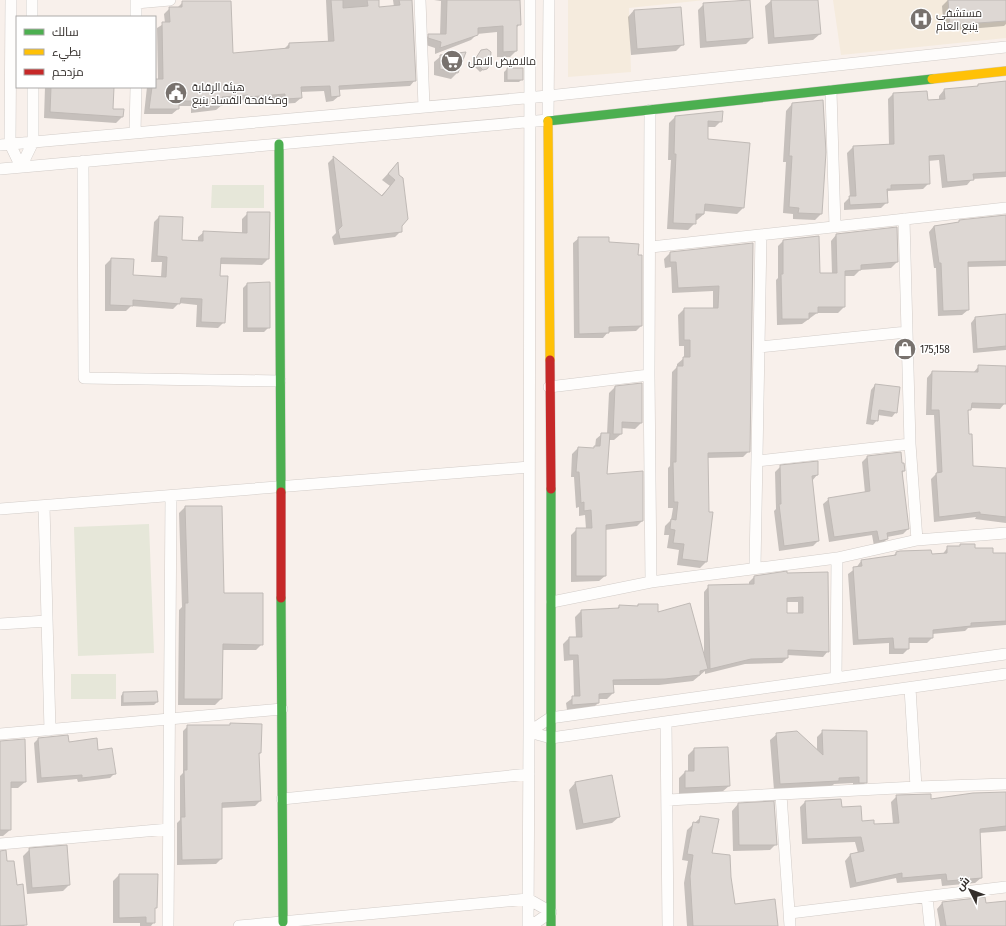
<svg xmlns="http://www.w3.org/2000/svg" width="1006" height="926" viewBox="0 0 1006 926" font-family="'Fira Sans Condensed',Cairo,sans-serif">
<style>
.medical{fill:#f5ebdd}
.green{fill:#e6e7d9}
.shadow{fill:#0003;fill-rule:evenodd}
.building{fill:#ddd7d3;stroke:#c0bab6;fill-rule:evenodd}
.lines{fill:none;stroke-linecap:round;stroke-linejoin:round}
.street-casing{stroke:#d2ccc8;stroke-width:12}
.fast-casing{stroke:#d2ccc8;stroke-width:10}
.slow-casing{stroke:#d2ccc8;stroke-width:10}
.jam-casing{stroke:#d2ccc8;stroke-width:10}
.street{stroke:#fefdfc;stroke-width:11}
.fast{stroke:#4caf50;stroke-width:9}
.slow{stroke:#ffc107;stroke-width:9}
.jam{stroke:#c62828;stroke-width:9}
.labels{text-anchor:middle;dominant-baseline:central;stroke-width:3;stroke-linejoin:round;paint-order:stroke}
.poi-label{font-size:11px;fill:#332e2b;stroke:#fff;text-anchor:start}
</style>
<rect width="100%" height="100%" fill="#f8f0eb"/>
<path class="medical" d="M568,0H705L629,8L631,72L568,77Z
M833,0H1006V38L841,55Z"/>
<path class="green" d="M212,185H264V208H211Z
M149,524L154,653L78,656L74,527Z
M71,674H116V699H71Z"/>
<path class="shadow" d="M326,0H378V8L394,7L393,0H410L415,80L410,86L338,90L339,96L333,101L326,102L324,91L300,92L301,98L295,103L280,104V99L243,102V100L221,102L222,105L216,110L191,113V106H178V109L172,114H144L147,87H155V80H158L157,28L165,23L164,14L170,8H177L183,2L232,54L284,49L289,44L328,42Z
M434,0H519L520,24L516,28V51L510,57H497V32L477,34L471,40L435,54V48L423,44V41L429,35H440L441,1Z
M772,0H817L820,34L813,40L768,44L765,6Z
M948,0H1006V24L1004,26L944,31L942,6Z
M704,4L752,38L746,44L700,48L698,10Z
M634,10L683,44L676,51L631,55L628,17Z
M479,54L486,68L480,72L472,64Z
M441,56L457,73L451,79L434,75V62Z
M507,69L522,79L519,82H504V72Z
M1006,81V177L972,179L967,185L942,188L939,160L928,161L929,183L923,189L888,191L887,202L881,208L844,210V203L850,197L847,153L853,147L889,145L888,99L893,94L927,101L939,100V96L944,90L976,87L979,84Z
M45,87H113L112,110L122,117L116,123L44,118Z
M823,101L825,152L821,214L815,220L793,219V214L783,213L786,162H783L786,111L792,104Z
M675,117L721,121L715,127H707V140L743,208L737,214L704,211V214L697,220H695V223L688,230L667,229L671,160H668L669,123Z
M334,157L381,196L390,186L382,180L397,164L401,231L395,237L334,245L332,237L336,233L328,163Z
M248,213H269L268,259L262,265L220,264L219,277L224,322L218,328L196,327L197,305L179,303L173,309L131,306L126,311H105V265L111,259L132,276L161,277L162,262H151L154,222L159,217L181,241L198,242V237L204,232L242,234V219Z
M1006,215V266L967,267L968,310L962,315L938,316L936,268H934L929,232L934,226Z
M836,235L897,262L891,268L860,270L854,276H844V307L838,313H817L802,324L777,325L776,280L778,278V246L783,241L819,274H832L831,241Z
M579,238L608,243L637,256L641,326L636,331L608,332L603,338H574L573,243Z
M752,244L749,451L743,457L707,458L706,562L700,568L677,565L679,550L667,548L669,535H664L665,526L671,520L673,508H668V468L670,466L672,372L677,367V364L684,358V346H679L678,315L684,309H713V291L672,293L671,267L665,268L664,259L670,253Z
M247,284L269,327L264,332H243V288Z
M1006,315V350L973,353L971,323L975,318Z
M979,366L1006,367L1005,403L1000,409L970,408L967,413L972,467L1006,469V523L975,519L976,517L934,522L931,479L937,473L934,415H926L927,378L932,372L973,373Z
M875,385L896,412L892,417L878,415L877,420L873,425L866,424L871,390Z
M615,387L641,423L635,429L621,428V434L614,440H609L606,475L642,521L637,526L605,530V576L599,581L571,582V535L577,529H586L585,515L579,516V507L576,508L574,477H571L572,454L578,448L592,449L595,447L596,439L602,434H607L609,393Z
M867,457L901,464L904,471L902,473L908,529L903,534L887,537V539L882,544L874,546L872,535L829,542L823,504L829,499L865,493L862,462Z
M781,466L817,475L812,481L818,541L813,546L779,551L774,511L776,509L775,472Z
M185,507L223,594L262,644L256,650H222L221,699L215,705H178L179,610L182,607L179,513Z
M948,547L974,549L992,554L1006,588V625L968,628L965,631L932,634V638L927,643H908V649L903,654H889V643L853,645L848,574L856,568L861,561L893,556L896,553L942,555Z
M827,573L828,651L823,657L787,655V658L782,663L745,664L705,674V671L693,681L659,685H612L613,693L607,699H598V703L592,709L567,710L566,703L574,697L573,660L564,661L563,644L569,638H576L575,617L581,611L617,609L619,606L636,607L638,605L657,613L704,657V592L709,586H749V582L754,577ZM786,602H798V614H786Z
M123,693L157,702L154,705L121,706V696Z
M188,726L260,753L258,756L260,801L255,806L221,808V859L216,864L177,865V823L180,820V776L183,773V731Z
M823,731L866,782L860,788L853,789V783L834,784L831,787L774,790L770,740L777,734L817,751V737Z
M38,739L68,743L97,751L115,773L110,778L78,782L77,779L37,783L34,743Z
M0,742L25,782L18,788H10V830L3,836H0Z
M694,749L729,786L722,792L679,794V778L685,772H688V755Z
M611,776L619,817L612,823L576,830L569,790L575,783Z
M1006,793V831L979,833L981,878L975,883L942,886L941,879L897,883L896,878L850,888L845,861L850,855L858,853L855,842L802,844L800,807L805,802L841,808L861,822L873,825L893,824L891,802L897,796L930,800Z
M738,804L776,844L770,850L733,851L732,811Z
M701,817L711,854L730,877L735,905L777,926H687L684,883L688,861L682,860L687,830Z
M30,849L69,885L63,891L27,894L23,856Z
M0,855L6,862L16,886L26,924L24,926H0Z
M119,875L156,907L154,909V922L151,926H140V923H113V881Z
M1006,902V926H940L937,909L942,903L985,904Z"/>
<path class="building" d="M331,0H343V8L368,6L367,0H379V7L400,5L399,0H412L416,81L339,86L340,96L331,97L330,86L301,87L302,98L285,99V94L248,97V95L222,97L223,105L197,108L196,101H179V109H149L152,87H155V79H163L162,22H170L169,7H182V1H231L233,53L289,48V43L334,41Z
M447,0H520L521,25H517V51L503,52V26L478,28V35L440,48L441,42L428,38V34H446Z
M750,0L753,38L706,42L703,3Z
M771,0H818L821,34L774,38Z
M948,0H1006V21L950,25Z
M681,7L684,45L637,49L634,10Z
M487,49L491,52L490,65L487,69L483,70L474,61L481,50Z
M466,52L458,73L440,69V55Z
M507,68H523V80H507Z
M1006,81V172L973,174L974,180L947,182L944,155L929,156L930,184L891,185V189H887L888,203L850,205L849,196H856L853,146L894,144L893,93L927,91L928,100L945,99L944,89L978,86V84Z
M51,87H114L113,109H124L123,117L50,112Z
M823,100L826,152L822,214L798,213L799,208L789,207L792,156H789L792,103Z
M723,111L722,122L708,121V139L750,143L744,208L705,204L704,214H696V224L673,223L676,154H674L675,116Z
M333,156L382,196L395,180L388,174L398,162L399,175L403,178L408,219L402,226V232L340,239L338,230L342,226Z
M247,212H270L269,259L221,258L220,276H228L225,323L201,322L202,299L181,298L180,304L133,300V306L110,305L111,258L134,259L133,275L166,277L167,257L157,256L159,216L183,217L182,240L203,241V231L247,233Z
M1006,215V261L968,262L969,310L943,311L941,263H939L934,226L959,222V220Z
M897,227L898,262L861,265V270L845,271V307H818V313H809V319H782L781,274H783V240L819,236L820,273H837L836,234Z
M578,237H609V242L639,244L638,255H642V326L609,327V333L579,334Z
M753,243L750,452L708,453L709,512H713L707,562L682,559L684,544L673,543L675,530L670,529L671,519L676,520L678,502H674L673,462H676L677,366H683V357H690V340H684V308H718L719,286L678,288L676,262H670V252Z
M270,282V328H247V283Z
M1006,314V346L977,349L975,317Z
M978,365L1006,366V404L972,403L971,410H968L969,434H972L973,466L1006,468V517L980,514V512L939,517L936,473L942,472L939,410H931L932,371L978,372Z
M642,383V423L622,422V434H613L615,386Z
M875,384L900,387L897,413L879,410L878,421L870,420Z
M601,433H610L607,474L643,471V521L606,525V576H576V528H592L591,510L584,511V502L581,503L579,472H576L578,447L594,448V446H600Z
M901,452L902,463H904L905,471H902L909,529L887,533L888,539L879,541L877,531L834,537L828,498L870,491L867,456Z
M818,461V475L812,476L819,541L784,546L779,504H781L780,465Z
M185,506H222L224,593H263V645L223,644L222,699H184L185,603H188Z
M960,544H975V548H993V553H1006V621L971,623V626L933,630V638H909V649H894L893,638L858,640L853,567L862,566L861,560L896,555V552L900,551L931,550L932,554L947,553V546H960Z
M787,571V573L828,572L829,652L788,650V658L751,659L710,669L708,585L754,584V576ZM803,597V613H787V598Z
M690,603L708,669L700,671V675L665,679L613,680L614,693L599,694V703L572,705V696H580L578,655H569V637H582L581,610L619,608V605L638,606V604H658V612Z
M157,691L158,702L123,703V692Z
M230,723L262,724L261,753H259L261,801L222,803V859L182,860L181,817H185L184,770H187V725H230Z
M822,730L867,731V783H859V777L839,778V781L780,784L776,733L797,731L823,755Z
M68,735L69,742L97,738L98,750L112,748L116,774L82,778V775L41,778L38,738Z
M25,739L26,782H11V830H0V741Z
M728,747L730,786L685,788V771H694V748Z
M612,775L620,817L583,824L575,782Z
M1006,792V826L980,829L982,878L947,881L946,874L902,878V873L856,883L850,854L864,851L861,837L807,839L805,801L841,799L842,807L861,806L862,821L874,820V824L899,823L896,795L931,794V799L973,793Z
M774,801L777,845H739L738,803Z
M700,816L719,819L712,853L730,855L731,877L735,904L775,899L778,926H693L690,876L693,855L687,854L693,822L699,823Z
M67,845L70,885L32,888L29,848Z
M6,850L7,861H14L17,885L23,884L27,925L0,926V851Z
M119,874H158L157,908H155V923H146V917L119,918Z
M985,897L986,903L1006,901V926H946L942,902Z"/>
<g class="lines">
<g class="street-casing">
<path id="street" d="M11,0L10,144L21,167
M32,0V17
M420,0L424,107
M530,0L529,732L551,738L1006,674
M136,3L170,0
M136,17V0
M831,91L835,227
M650,110L649,375L651,582
M135,133L136,87
M0,145L548,96L1006,47
M83,161L84,378L280,381
M21,167L33,142V87
M0,169L548,120L549,0
M904,219L910,444L917,540
M651,247L1006,208
M759,347L907,332
M549,387L649,375
M757,461L910,444
M44,506L50,730
M0,509L529,467
M755,567L761,235
M552,602L651,582L837,558L917,540L1006,533
M0,624L47,621
M836,678L837,558
M910,688L916,787
M666,722L668,926
M0,734L282,709
M781,795L790,926
M282,799L529,774
M668,800L916,787L1006,784
M0,844L169,829
M927,897L930,926
M790,913L1006,887
M168,926L171,496
M239,926L528,899L551,912L531,926
M528,926L529,732L550,718L1006,654"/>
</g>
<g class="fast-casing">
<path id="fast" d="M548,121L932,79
M279,144L281,492
M281,598L283,922
M551,926V489"/>
</g>
<g class="slow-casing">
<path id="slow" d="M932,79L1006,71
M548,121L550,360"/>
</g>
<g class="jam-casing">
<path id="jam" d="M550,360L551,489
M281,492V598"/>
</g>
<use href="#street" class="street"/>
<use href="#fast" class="fast"/>
<use href="#slow" class="slow"/>
<use href="#jam" class="jam"/>
</g>
<defs>
<g id="hospital-disc" transform="scale(1.15)"><circle r="9.5" fill="#78726e" stroke="#fff"/><path d="M-5-5h3v3.5h4V-5h3V5h-3V1.5h-4V5h-3Z" fill="#fff"/></g>
<g id="supermarket-disc" transform="scale(1.15)"><circle r="9.5" fill="#78726e" stroke="#fff"/><path d="M-6-5.5h2.5l.6 2H6L4.5 2H-2.5L-4.4-4H-6ZM-1.5 3.2a1.3 1.3 0 1 0 .1 0ZM3 3.2a1.3 1.3 0 1 0 .1 0Z" fill="#fff"/></g>
<g id="civic-disc" transform="scale(1.15)"><circle r="9.5" fill="#78726e" stroke="#fff"/><path d="M-.6-6.5H3V-4.5H.6V-3L4-1V1h2V6H-6V1h2V-1L-.6-3ZM-1.2 2.5V6h2.4V2.5Z" fill="#fff"/></g>
<g id="shop-disc" transform="scale(1.15)"><circle r="9.5" fill="#78726e" stroke="#fff"/><path d="M-5-2.5h2.3a2.7 3.5 0 0 1 5.4 0H5L5.5 6h-11ZM-1.5-2.5h3a1.5 2.3 0 0 0-3 0Z" fill="#fff"/></g>
</defs>
<g fill-rule="evenodd">
<use href="#hospital-disc" x="921" y="19"/>
<use href="#supermarket-disc" x="452" y="61"/>
<use href="#civic-disc" x="176" y="93"/>
<use href="#shop-disc" x="905" y="349"/>
</g>
<g class="labels">
<g class="poi-label">
<text x="936" y="13">مستشفى<tspan x="936" dy="13">ينبع العام</tspan></text>
<text x="468" y="61">مالافيض الامل</text>
<text x="192" y="87">هيئة الرقابة<tspan x="192" dy="13">ومكافحة الفساد ينبع</tspan></text>
<text x="920" y="349">175,158</text>
</g>
</g>
<rect x="16" y="16" width="140" height="72" fill="#ffffff" stroke="#adabaa"/>
<rect x="24" y="29" width="20" height="6" fill="#4caf50" stroke="#adabaa"/>
<text x="52" y="36" font-size="12" fill="#332e2b">سالك</text>
<rect x="24" y="49" width="20" height="6" fill="#ffc107" stroke="#adabaa"/>
<text x="52" y="56" font-size="12" fill="#332e2b">بطيء</text>
<rect x="24" y="69" width="20" height="6" fill="#c62828" stroke="#adabaa"/>
<text x="52" y="76" font-size="12" fill="#332e2b">مزدحم</text>
<g transform="translate(970 890) rotate(312)" stroke="#ffffff" stroke-width="3" paint-order="stroke">
<path d="M0-3L7 15L0 10L-7 15Z" fill="#332e2b"/>
<text y="-6" font-size="11" font-weight="bold" text-anchor="middle" fill="#332e2b">ش</text>
</g>
</svg>
